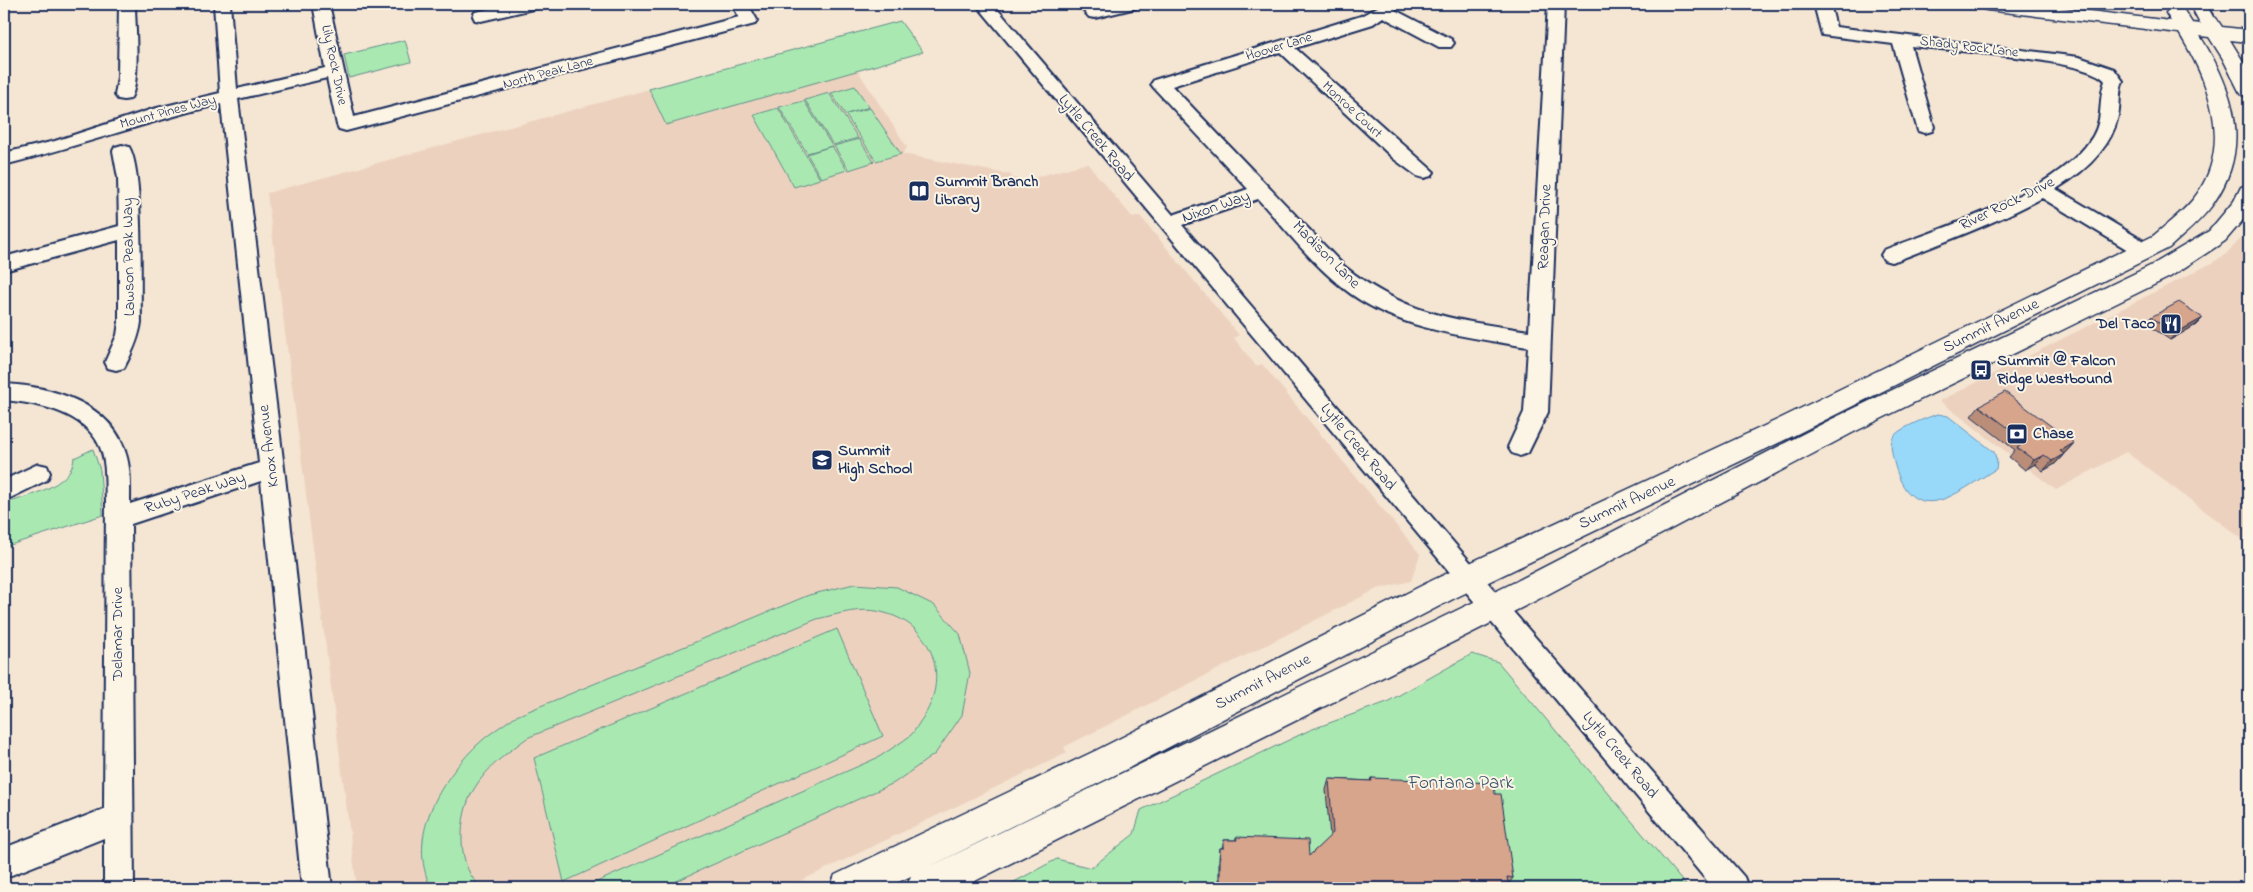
<svg xmlns="http://www.w3.org/2000/svg" width="2253" height="892" viewBox="0 0 2253 892" font-family="'Indie Flower',sans-serif">
<style>
.built{fill:#ecd2be}
.green{fill:#a9e9b1;stroke:#628c88}
.water{fill:#98d9fa;stroke:#6695bc}
.lines{fill:none;stroke-linecap:round;stroke-linejoin:round}
.minor-casing{stroke:#1b2f5e;stroke-width:4}
.major-casing{stroke:#1b2f5e;stroke-width:3}
.minor{fill:#fcf5e5;fill-rule:evenodd}
.major{fill:#fcf5e5;fill-rule:evenodd}
.wall{fill:#b98d78;stroke:#1b2f5e}
.shaded-wall{fill:#967362;stroke:#1b2f5e}
.building{fill:#d7a48c;stroke:#1b2f5e}
.labels{text-anchor:middle;dominant-baseline:central;stroke-width:4;stroke-linejoin:round;paint-order:stroke}
.far-street-label{font-size:14px;fill:#1b2f5e;stroke:#fcf5e5}
.street-label{font-size:16px;fill:#1b2f5e;stroke:#fcf5e5}
.poi-label{font-size:16px;font-weight:bold;fill:#1b2f5e;stroke:#fcf5e5;text-anchor:start}
.near-park-label{font-size:19px;fill:#37546f;stroke:#fcf5e5}
</style>
<rect width="100%" height="100%" fill="#f5e5d3"/>
<filter id="ink" filterUnits="userSpaceOnUse"><feTurbulence type="fractalNoise" baseFrequency=".02" numOctaves="2"/><feDisplacementMap in="SourceGraphic" scale="10" xChannelSelector="R" yChannelSelector="G"/><feConvolveMatrix kernelMatrix="1 2 1 2 8 2 1 2 1" color-interpolation-filters="sRGB"/></filter>
<g filter="url(#ink)">
<path class="built" d="M900,21L923,52L858,71L907,147L903,154L1012,175L1011,178L1026,180L1087,163L1133,218L1140,216L1239,335L1234,338L1256,366L1262,364L1420,554L1411,581L1377,589L1064,747L1067,753L786,888H357L267,193Z
M2249,230V544L2126,452L2056,490L1940,401L2210,264L2226,254Z"/>
<path class="green" d="M900,21L923,52L666,125L649,89Z
M405,40L411,62L349,78L344,55Z
M855,86L869,107L847,114L870,108L901,154L876,161L831,93Z
M829,93L858,138L833,145L805,100Z
M804,101L832,146L807,153L779,107Z
M778,108L820,179L794,187L754,115Z
M859,139L874,162L849,170L834,146Z
M832,146L847,170L821,178L807,154Z
M93,449L100,470L103,515L4,547V504C26,496 72,487 74,458Z
M854,584L897,587L934,605L960,634L970,673L962,715L935,754L894,783L661,888H583L879,757C889,750 901,743 911,735C915,731 918,724 922,719C950,679 934,626 885,613C862,606 839,614 817,619L527,738C507,753 487,767 474,789C458,814 455,870 483,888H431C406,836 440,781 477,745C488,734 502,726 514,717L809,595Z
M837,629L883,736L564,882L534,758Z
M1472,654L1498,662L1688,888H1003L1057,859L1091,868L1134,834L1141,810L1310,730L1387,702Z"/>
<path class="water" d="M1938,414L1948,416L1994,452L1997,461L1996,469C1979,479 1954,498 1936,501C1908,506 1898,480 1893,458C1892,451 1889,443 1894,436C1900,428 1928,417 1938,414Z"/>
<g class="lines">
<g class="minor-casing">
<path id="minor" d="M119,4H135C135,24 141,84 130,99L124,100L118,99L115,95L118,77Z
M214,4H230L237,89L325,68L313,4H329L354,117L739,17L732,4H748L757,20L755,24L346,131L339,129L337,125L327,78L238,99L284,468L332,888H302L261,481L131,524L134,888H104V838L4,878V848L104,809L106,501C105,484 107,464 100,447C85,412 37,403 4,400V384C50,386 112,403 126,454C131,470 130,488 130,504L259,463L221,104C148,121 77,147 4,165V153L55,141L153,109L220,93Z
M511,4H539L537,8L481,21L475,20L473,16L475,12Z
M976,4H993L1173,215L1248,189L1154,88L1151,84L1154,80L1361,16L1383,4H1402L1395,10L1451,39L1454,43L1451,47H1439L1383,17L1373,24L1295,48L1434,172L1431,176L1424,178L1417,176L1394,159L1280,52L1172,86L1344,266C1405,315 1455,320 1529,331L1548,4H1564L1548,412L1528,453L1520,456L1512,453L1508,447L1524,412L1528,347C1468,337 1402,330 1351,294C1316,269 1287,231 1258,199L1182,225L1501,598L1744,877L1748,888H1713Z
M1078,4H1095L1098,7L1111,4H1138L1136,8L1095,18L1089,17Z
M1814,4H1830L1836,27L2079,57L2114,69L2123,81C2118,92 2121,104 2118,116C2111,149 2084,172 2056,189L2152,246L2155,251L2152,256L2145,258L2138,256L2042,198C1996,223 1947,241 1898,260L1891,262L1884,260L1881,255L1884,250C1942,228 2059,192 2093,136C2104,117 2098,98 2105,81C2089,59 1944,50 1911,46L1934,127L1932,131L1925,133L1918,131L1893,44L1822,35Z
M2190,4H2206L2213,17L2211,21H2199Z
M122,145L129,147C144,170 140,288 141,322C139,338 132,353 124,368L116,370L108,368L105,362L117,335L119,322V240L4,271V257L119,226L118,178L113,151L115,147Z
M38,464L47,466L50,473L47,480L4,501V480Z"/>
</g>
<g class="major-casing">
<path id="major" d="M1978,4H2032L2171,21L2166,13L2169,9L2176,7L2183,9L2192,23L2201,24L2199,22L2202,18L2209,16L2216,18L2222,27L2249,30V42L2230,40L2249,71V97L2242,95L2239,91L2223,59L2209,37L2200,36C2234,90 2253,147 2213,204C2201,221 2184,234 2169,248L1797,434L1455,598L1121,772L929,867L1513,583L1832,419L2152,265L2209,231L2234,201L2241,187L2249,185V213L2225,241L2170,277L1852,433L1535,601L961,888H906L911,876L886,888H830L835,875L1097,750L1433,580L1777,420L2153,236C2168,223 2185,211 2197,194C2233,143 2208,80 2179,33L1987,10L1980,8Z"/>
</g>
<use href="#minor" class="minor"/>
<use href="#major" class="major"/>
</g>
<path class="wall" d="M2249,263V270L2245,268Z
M2151,317L2196,325L2170,340L2145,323Z
M1979,406L2074,443L2055,464L2043,471L2035,464L2025,470L2009,457L2015,450L1971,416Z
M1371,778L1495,794L1513,878L1508,885L1509,888H1219V858L1220,848H1222L1224,840H1236V837L1309,856L1330,837L1326,790L1329,779L1370,781Z"/>
<path class="shaded-wall" d="M2203,318L2196,325L2170,340L2176,333Z
M2074,443L2065,453L2051,461L2060,451Z
M2064,454L2055,464L2043,471L2052,461Z
M2044,455L2035,464L2025,470L2034,460Z"/>
<path class="building" d="M2179,302L2203,318L2176,333L2151,317Z
M2005,392L2074,443L2060,451L2064,454L2052,461L2044,455L2034,460L2017,448L2026,441L1979,406Z
M1371,778L1494,783L1495,794H1501L1513,878L1507,877L1509,888H1220V848H1224V840H1237L1236,837L1308,840L1309,856L1333,833L1329,779L1372,781Z"/>
</g>
<defs>
<g id="library-square" transform="scale(1.125)"><rect x="-9" y="-9" width="18" height="18" rx="4" fill="#1b2f5e" stroke="#fcf5e5"/><path d="M-6-4Q-3-5.5-.7-3.5V5Q-3 3-6 4ZM6-4Q3-5.5 .7-3.5V5Q3 3 6 4Z" fill="#fff"/></g>
<g id="restaurant-square" transform="scale(1.125)"><rect x="-9" y="-9" width="18" height="18" rx="4" fill="#1b2f5e" stroke="#fcf5e5"/><path d="M-5-6h1v4h1v-4h1v4h1v-4h1v5L-1.5 .5V6h-2V.5L-5-1ZM5-6V6H3V1.5H1.5Q1.5-4 5-6Z" fill="#fff"/></g>
<g id="bus-square" transform="scale(1.125)"><rect x="-9" y="-9" width="18" height="18" rx="4" fill="#1b2f5e" stroke="#fcf5e5"/><path d="M-5-6H5V4H4V6H2V4H-2V6H-4V4H-5ZM-3.5-4V0h7V-4ZM-3.5 1.2v1.5H-2V1.2ZM2 1.2v1.5H3.5V1.2Z" fill="#fff"/></g>
<g id="bank-square" transform="scale(1.125)"><rect x="-9" y="-9" width="18" height="18" rx="4" fill="#1b2f5e" stroke="#fcf5e5"/><path d="M-6-4H6V4H-6ZM0-2.3a2.3 2.3 0 1 0 0 4.6a2.3 2.3 0 1 0 0-4.6Z" fill="#fff"/></g>
<g id="school-square" transform="scale(1.125)"><rect x="-9" y="-9" width="18" height="18" rx="4" fill="#1b2f5e" stroke="#fcf5e5"/><path d="M0-5L7-2L0 1L-7-2ZM-4 1L0 2.5L4 1V4Q0 6-4 4Z" fill="#fff"/></g>
</defs>
<g fill-rule="evenodd">
<use href="#library-square" x="919" y="191"/>
<use href="#restaurant-square" x="2171" y="324"/>
<use href="#bus-square" x="1981" y="370"/>
<use href="#bank-square" x="2017" y="434"/>
<use href="#school-square" x="822" y="460"/>
</g>
<g class="labels">
<g class="far-street-label">
<text transform="translate(1279 47) rotate(-17)">Hoover Lane</text>
<text transform="translate(1969 47) rotate(7)">Shady Rock Lane</text>
<text transform="translate(334 65) rotate(78)">Lily Rock Drive</text>
<text transform="translate(548 73) rotate(-15)">North Peak Lane</text>
<text transform="translate(1352 110) rotate(43)">Monroe Court</text>
<text transform="translate(168 112) rotate(-15)">Mount Pines Way</text>
</g>
<g class="street-label">
<text transform="translate(1096 138) rotate(50)">Lytle Creek Road</text>
<text transform="translate(2007 204) rotate(-26)">River Rock Drive</text>
<text transform="translate(1216 207) rotate(-19)">Nixon Way</text>
<text transform="translate(1545 227) rotate(-88)">Reagan Drive</text>
<text transform="translate(1326 255) rotate(45)">Madison Lane</text>
<text transform="translate(129 257) rotate(-91)">Lawson Peak Way</text>
<text transform="translate(1991 326) rotate(-26)">Summit Avenue</text>
<text transform="translate(269 446) rotate(-97)">Knox Avenue</text>
<text transform="translate(1358 447) rotate(50)">Lytle Creek Road</text>
<text transform="translate(195 493) rotate(-18)">Ruby Peak Way</text>
<text transform="translate(1627 503) rotate(-25)">Summit Avenue</text>
<text transform="translate(118 634) rotate(-90)">Delamar Drive</text>
<text transform="translate(1263 682) rotate(-27)">Summit Avenue</text>
<text transform="translate(1620 755) rotate(50)">Lytle Creek Road</text>
</g>
<g class="poi-label">
<text x="935" y="182">Summit Branch<tspan x="935" dy="18">Library</tspan></text>
<text x="2155" y="324" text-anchor="end">Del Taco</text>
<text x="1997" y="361">Summit @ Falcon<tspan x="1997" dy="18">Ridge Westbound</tspan></text>
<text x="2033" y="434">Chase</text>
<text x="838" y="451">Summit<tspan x="838" dy="18">High School</tspan></text>
</g>
<g class="near-park-label">
<text x="1461" y="783">Fontana Park</text>
</g>
</g>
<rect width="2253" height="892" fill="none" stroke="#fcf5e5" stroke-width="20"/>
<rect x="10" y="10" width="2233" height="872" fill="none" stroke="#1b2f5e" stroke-width="2" filter="url(#ink)"/>
</svg>
